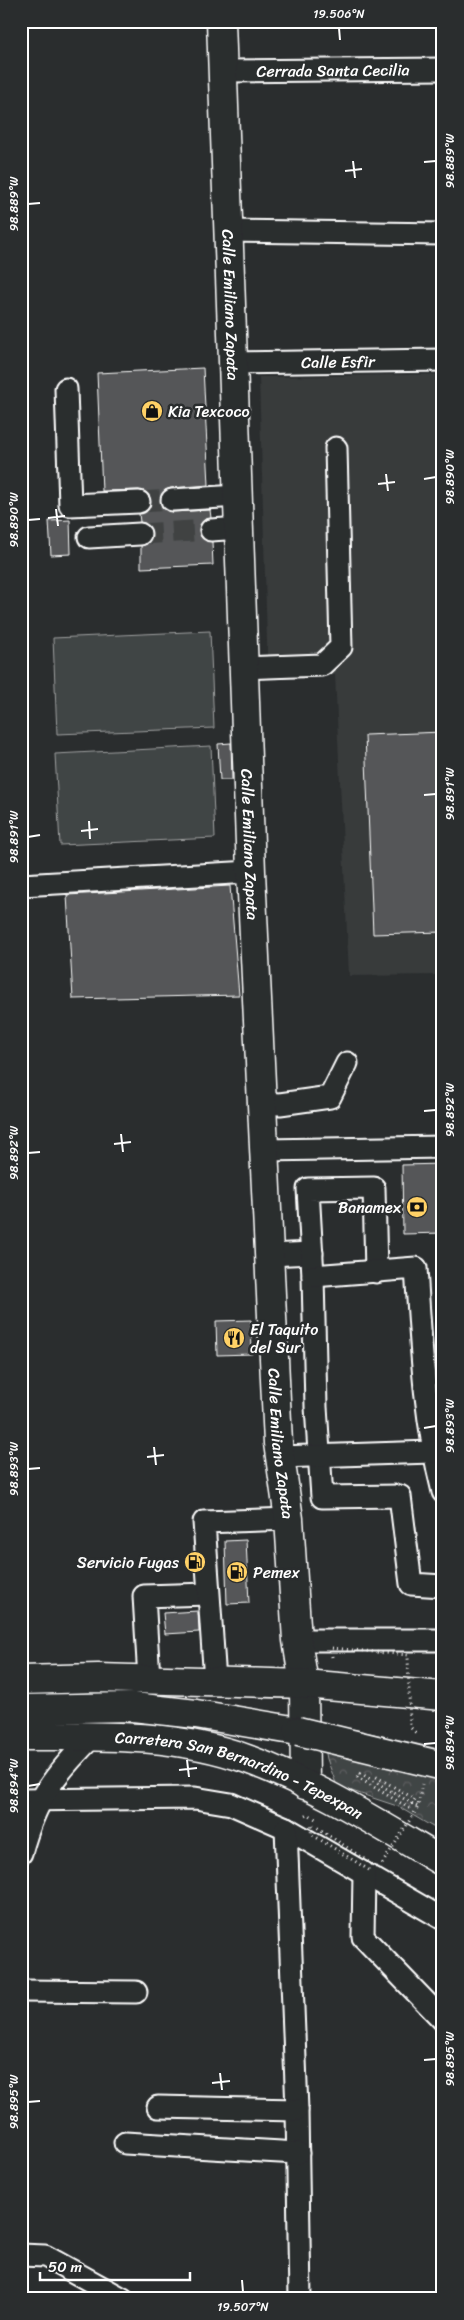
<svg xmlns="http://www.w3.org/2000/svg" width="464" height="2320" viewBox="0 0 464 2320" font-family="Sriracha,sans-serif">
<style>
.built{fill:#373a3b}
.park{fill:url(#park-crowns);stroke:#a0a2a2}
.pitch{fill:#414445;stroke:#a0a2a2}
.building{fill:#555758;stroke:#fff}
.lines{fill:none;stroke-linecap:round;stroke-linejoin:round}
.minor-tunnel{stroke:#3f4243;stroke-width:21;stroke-dasharray:21 11;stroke-linecap:butt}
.minor-casing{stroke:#fff;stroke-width:25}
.major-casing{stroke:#fff;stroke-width:31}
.highway-casing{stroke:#fff;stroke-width:31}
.path{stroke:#fff;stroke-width:3;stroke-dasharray:1 4;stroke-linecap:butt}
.minor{stroke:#2a2d2e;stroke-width:21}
.major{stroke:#2a2d2e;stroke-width:28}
.highway{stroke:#2a2d2e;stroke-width:28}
.highway-bridge-casing{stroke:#fff;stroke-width:31;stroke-linecap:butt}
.path-bridge{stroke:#fff;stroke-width:3;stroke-dasharray:1 4;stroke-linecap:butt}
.highway-bridge{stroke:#2a2d2e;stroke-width:28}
.ticks{fill:none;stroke:#fff;stroke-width:2}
.labels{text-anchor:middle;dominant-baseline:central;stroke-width:5;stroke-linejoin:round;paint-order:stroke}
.street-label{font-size:16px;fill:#fff;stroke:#2a2d2e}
.poi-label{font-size:16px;fill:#fff;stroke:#2a2d2e;text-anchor:start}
.neatline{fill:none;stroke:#fff;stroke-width:2}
.ticks-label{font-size:12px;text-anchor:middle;fill:#fff}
</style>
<defs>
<pattern id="park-crowns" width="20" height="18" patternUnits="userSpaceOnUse" patternTransform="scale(1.25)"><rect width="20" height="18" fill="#414445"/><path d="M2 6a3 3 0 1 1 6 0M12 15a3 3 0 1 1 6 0" fill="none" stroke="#5e6061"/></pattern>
</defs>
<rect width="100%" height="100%" fill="#2a2d2e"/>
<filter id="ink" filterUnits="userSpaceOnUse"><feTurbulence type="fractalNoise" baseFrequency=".02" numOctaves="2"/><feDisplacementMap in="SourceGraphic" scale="10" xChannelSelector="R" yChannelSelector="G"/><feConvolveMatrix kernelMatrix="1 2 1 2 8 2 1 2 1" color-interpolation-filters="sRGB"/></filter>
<g filter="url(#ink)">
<path class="built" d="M443,374V975L349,976L335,675H268L259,377Z"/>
<path class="park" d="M334,1727L357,1730L443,1750V1833L397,1806L337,1786L327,1759L322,1732Z"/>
<path class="pitch" d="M210,631L214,728L57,734L53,638Z
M211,746L215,838L60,845L55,754Z"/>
<path class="building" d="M203,368L209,485L171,488L165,490L160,500L162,507L172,512L210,510L211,518L204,520L199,530L201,537L212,542L213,565L141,568V546L147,544L152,534L150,527L140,522L139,514L150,508L151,501L149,495L139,490L102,491L97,373Z
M70,520L71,554L51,555L49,521Z
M443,732V932L373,934L365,735Z
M231,743L232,780H220L218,744Z
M230,886L239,995L73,999L67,895Z
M443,1164V1233L403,1234L402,1165Z
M251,1320L252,1354L217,1355L216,1321Z
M246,1540L249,1603L227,1604L225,1541Z
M198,1611L199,1632L165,1634L163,1613Z"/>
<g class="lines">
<path class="minor-tunnel" d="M139,502L172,500
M140,534L211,530"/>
<g class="minor-casing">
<g id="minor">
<path id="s1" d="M223,71L443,69"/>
<path d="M228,231L443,234"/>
<path id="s2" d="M233,363L443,360"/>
<path d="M66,389L70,505L139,502"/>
<path d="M172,500L238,496"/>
<path d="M211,530L240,528"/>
<path d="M89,537L140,534"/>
<path d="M244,668L322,665L341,647L336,448"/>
<path d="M21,885L251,872"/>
<path d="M262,1103L280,1104L330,1097L347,1063"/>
<path d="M265,1150L443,1147"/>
<path d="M269,1255L312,1253"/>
<path d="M376,1272L374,1188L308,1189L313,1276L316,1407L322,1497L400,1496L411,1584L443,1586"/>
<path d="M313,1276L416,1268C421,1344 424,1418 443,1492"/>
<path d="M279,1457L432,1452"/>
<path d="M297,1640H443"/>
<path d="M149,1679L144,1596L208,1594"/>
<path d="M215,1681L204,1522L289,1519"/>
<path d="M21,1800L195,1798L231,1804L286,1828L443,1919"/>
<path d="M286,1828L297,2110L300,2299"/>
<path d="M21,1853C36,1798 54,1775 93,1736"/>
<path d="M364,1873L363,1937L443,2020"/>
<path d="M21,1991L136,1992"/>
<path d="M158,2107L297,2110"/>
<path d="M125,2143L298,2153"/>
<path d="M21,2255L45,2256L123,2299"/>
</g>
</g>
<g class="major-casing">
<g id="major">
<path id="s3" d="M221,21L251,872L278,1443L289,1519L297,1640L304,1684L305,1785"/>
</g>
</g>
<g class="highway-casing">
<g id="highway">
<path d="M21,1680L98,1678L304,1684L443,1696"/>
<path d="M21,1709L133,1707L196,1714L298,1731"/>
<path id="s4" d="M21,1736C96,1736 177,1733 247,1759C316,1784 380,1825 443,1862"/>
</g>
</g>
<path class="path" d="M357,1777L409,1808L415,1799L373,1775
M306,1815L308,1814L317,1820"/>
<use href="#minor" class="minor"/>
<use href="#major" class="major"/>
<use href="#highway" class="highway"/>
<g class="highway-bridge-casing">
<path id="highway-bridge" d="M298,1731L443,1766"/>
</g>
<path class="path-bridge" d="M332,1657L331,1648L408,1655L410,1727L418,1735
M357,1777L360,1773L418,1807
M369,1870L311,1834L312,1824L379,1869L418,1807L422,1784"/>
<use href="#highway-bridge" class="highway-bridge"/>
</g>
</g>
<path class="ticks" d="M339,28L340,40M353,161L355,178M424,162L436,161M345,171L362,169M28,204L40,203M386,474L388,491M424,479L436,477M378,484L395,482M56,509L58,526M48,518L65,516M28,520L40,519M424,795L436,794M89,821L90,839M81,831L98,829M28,837L40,835M424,1111L436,1110M121,1134L123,1152M114,1144L131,1142M28,1153L40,1152M424,1428L436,1426M154,1447L156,1465M147,1457L164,1455M28,1469L40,1468M424,1744L436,1743M187,1760L189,1777M179,1770L197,1768M28,1786L40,1784M424,2060L436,2059M220,2073L222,2090M212,2083L230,2081M28,2102L40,2101M242,2280L243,2292"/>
<defs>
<g id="shop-disc" transform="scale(1.125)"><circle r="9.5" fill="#ffd166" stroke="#2a2d2e"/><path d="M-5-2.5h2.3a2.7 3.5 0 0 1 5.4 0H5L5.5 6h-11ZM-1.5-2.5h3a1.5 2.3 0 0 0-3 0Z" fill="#111"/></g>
<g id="bank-disc" transform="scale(1.125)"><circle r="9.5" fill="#ffd166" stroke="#2a2d2e"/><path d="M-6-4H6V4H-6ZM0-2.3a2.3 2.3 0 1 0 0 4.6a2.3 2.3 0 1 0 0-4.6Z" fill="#111"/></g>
<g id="restaurant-disc" transform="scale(1.125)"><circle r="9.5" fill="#ffd166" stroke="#2a2d2e"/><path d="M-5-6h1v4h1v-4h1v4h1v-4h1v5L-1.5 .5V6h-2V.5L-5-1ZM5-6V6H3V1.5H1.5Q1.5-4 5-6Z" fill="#111"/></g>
<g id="fuel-disc" transform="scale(1.125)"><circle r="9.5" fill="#ffd166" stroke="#2a2d2e"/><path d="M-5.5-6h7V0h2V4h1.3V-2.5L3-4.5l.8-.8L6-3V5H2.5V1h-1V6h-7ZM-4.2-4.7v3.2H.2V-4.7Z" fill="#111"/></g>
</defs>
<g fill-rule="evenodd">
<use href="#shop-disc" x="152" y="411"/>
<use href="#bank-disc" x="417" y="1207"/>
<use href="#restaurant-disc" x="234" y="1338"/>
<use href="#fuel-disc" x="195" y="1562"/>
<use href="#fuel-disc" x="237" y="1572"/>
</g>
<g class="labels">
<g class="street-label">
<text stroke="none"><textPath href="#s1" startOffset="110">Cerrada Santa Cecilia</textPath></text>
<text stroke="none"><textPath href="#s3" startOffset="284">Calle Emiliano Zapata</textPath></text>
<text stroke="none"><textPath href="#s2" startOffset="105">Calle Esfir</textPath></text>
<text stroke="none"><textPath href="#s3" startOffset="824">Calle Emiliano Zapata</textPath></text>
<text stroke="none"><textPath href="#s3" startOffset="1424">Calle Emiliano Zapata</textPath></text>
<text stroke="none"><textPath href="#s4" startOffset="225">Carretera San Bernardino - Tepexpan</textPath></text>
</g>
<g class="poi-label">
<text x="168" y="411">Kia Texcoco</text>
<text x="401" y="1207" text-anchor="end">Banamex</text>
<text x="250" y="1329">El Taquito<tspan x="250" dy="18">del Sur</tspan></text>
<text x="179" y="1562" text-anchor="end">Servicio Fugas</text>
<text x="253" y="1572">Pemex</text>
</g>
</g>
<rect width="464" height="2320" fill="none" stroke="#2a2d2e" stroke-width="55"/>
<path d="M40 2272v8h150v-8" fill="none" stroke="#ffffff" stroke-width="2.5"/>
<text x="48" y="2272" font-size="15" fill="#ffffff" stroke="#2a2d2e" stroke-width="4" paint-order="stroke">50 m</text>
<rect x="28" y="28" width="408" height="2264" class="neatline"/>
<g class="ticks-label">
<text x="339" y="18">19.506°N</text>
<text transform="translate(450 161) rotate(-90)" y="4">98.889°W</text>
<text transform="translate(14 204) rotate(-90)" y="4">98.889°W</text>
<text transform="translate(450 477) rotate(-90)" y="4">98.890°W</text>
<text transform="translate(14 520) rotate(-90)" y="4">98.890°W</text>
<text transform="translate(450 794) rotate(-90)" y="4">98.891°W</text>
<text transform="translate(14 837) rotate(-90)" y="4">98.891°W</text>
<text transform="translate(450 1110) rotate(-90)" y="4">98.892°W</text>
<text transform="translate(14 1153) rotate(-90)" y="4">98.892°W</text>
<text transform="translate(450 1426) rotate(-90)" y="4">98.893°W</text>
<text transform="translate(14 1469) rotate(-90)" y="4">98.893°W</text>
<text transform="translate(450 1743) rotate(-90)" y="4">98.894°W</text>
<text transform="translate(14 1786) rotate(-90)" y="4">98.894°W</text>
<text transform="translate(450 2059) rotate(-90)" y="4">98.895°W</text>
<text transform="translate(14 2102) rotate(-90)" y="4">98.895°W</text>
<text x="243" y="2311">19.507°N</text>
</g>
</svg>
